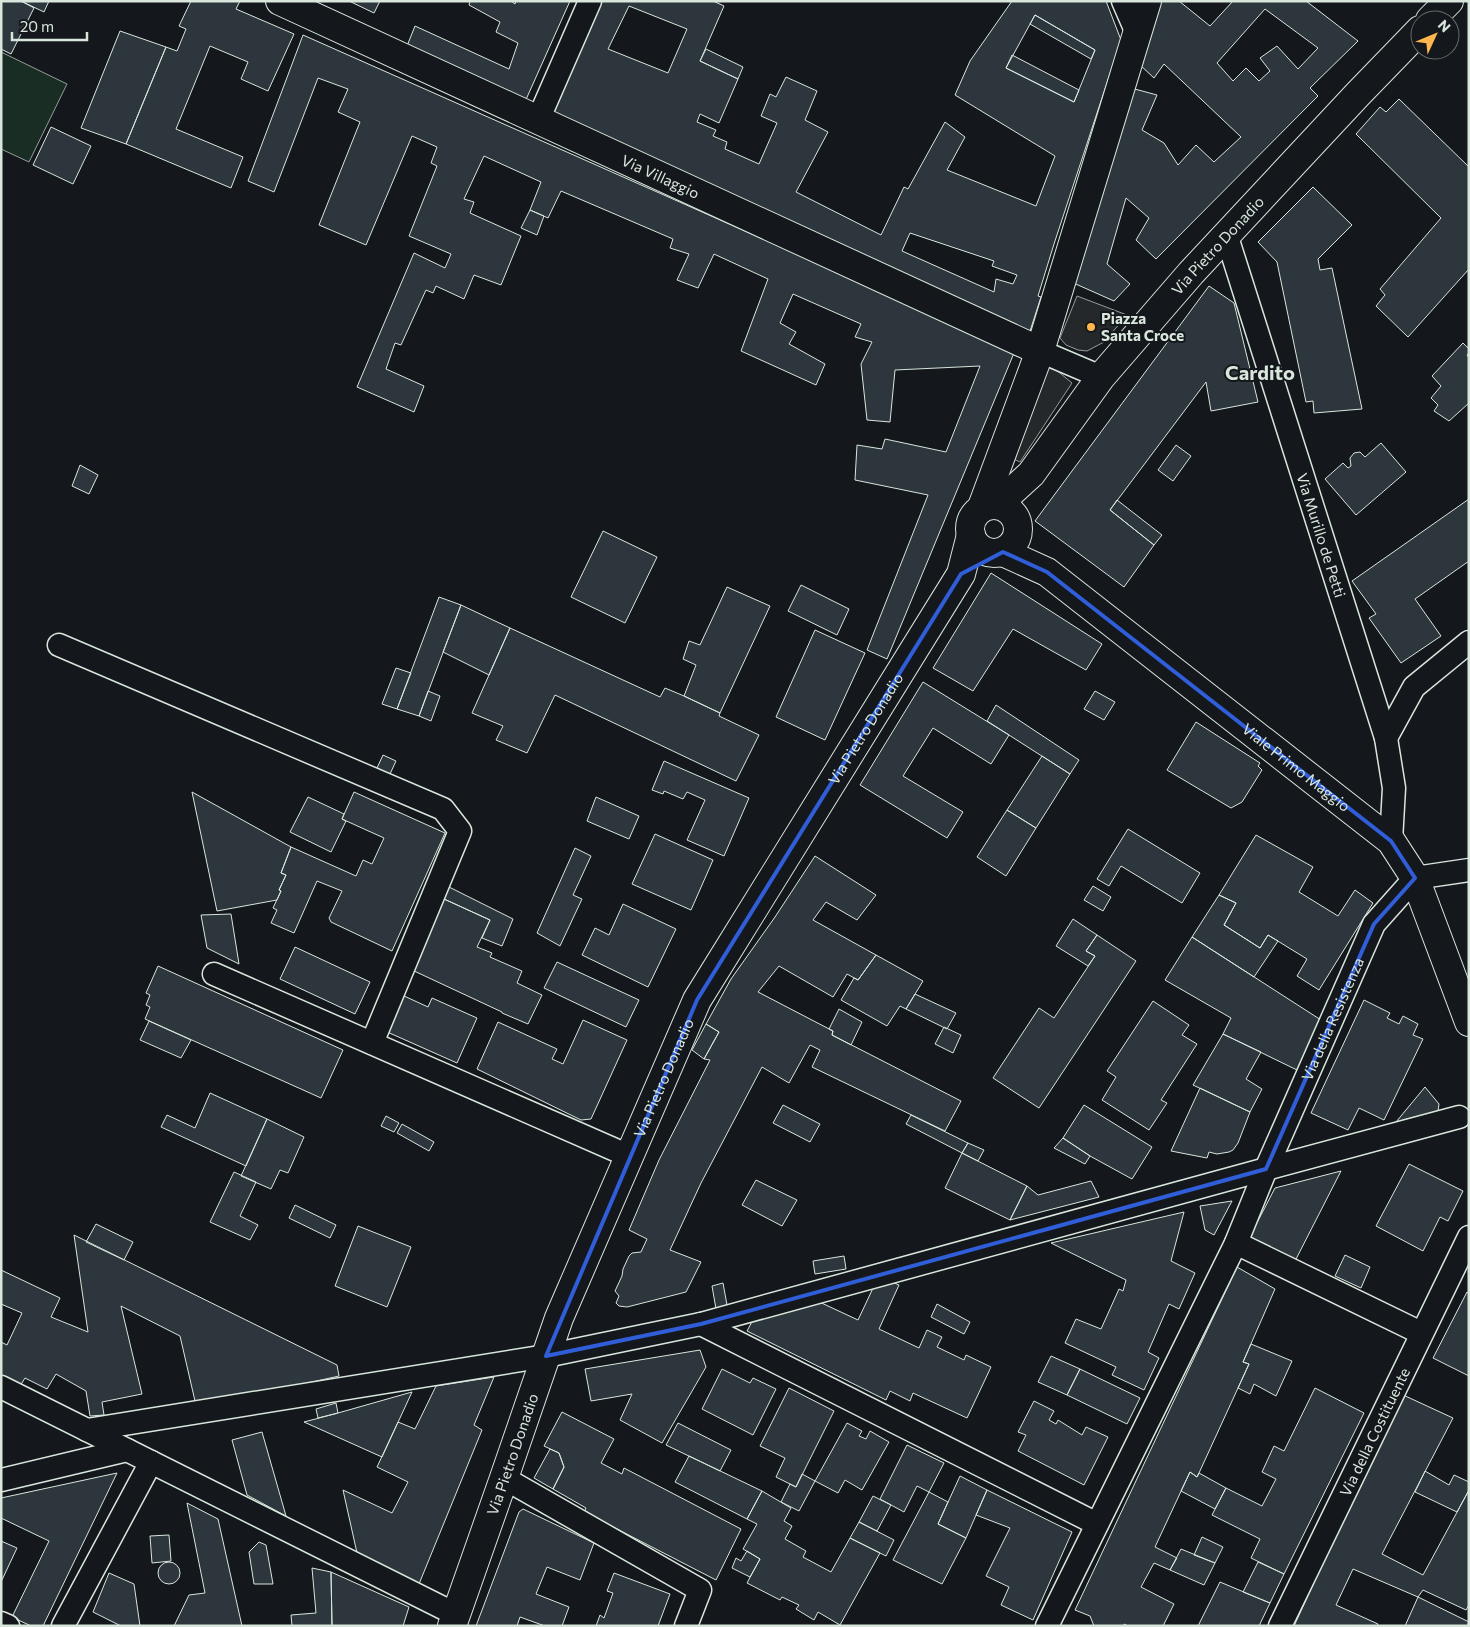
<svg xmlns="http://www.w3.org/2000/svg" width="1470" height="1627" viewBox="0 0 1470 1627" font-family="Commissioner,sans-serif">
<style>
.green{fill:#1a2d24;stroke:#939e99}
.parking{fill:#24282b;stroke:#939e99}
.building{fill:#2c363c;stroke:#d8e6dc;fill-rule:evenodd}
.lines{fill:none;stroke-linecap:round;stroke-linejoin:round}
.street-casing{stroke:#d8e6dc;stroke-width:25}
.secondary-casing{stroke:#d8e6dc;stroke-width:30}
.street{stroke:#14181c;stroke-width:22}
.secondary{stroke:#14181c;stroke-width:28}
.marked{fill:none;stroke:#305dd8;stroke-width:4;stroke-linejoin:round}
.poi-dot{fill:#ffb74d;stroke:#14181c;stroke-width:2}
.labels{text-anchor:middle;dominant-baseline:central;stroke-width:4;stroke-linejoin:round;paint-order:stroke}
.street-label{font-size:15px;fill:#d8e6dc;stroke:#14181c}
.poi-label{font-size:15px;font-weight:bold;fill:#d8e6dc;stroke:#14181c;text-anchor:start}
.district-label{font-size:20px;font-weight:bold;fill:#d8e6dc;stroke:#14181c}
</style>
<rect width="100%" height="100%" fill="#14181c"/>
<path class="green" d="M1,52L67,84L29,162L1,149Z"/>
<path class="parking" d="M1077,296L1127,315L1104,342L1087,351L1078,350L1066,345L1060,338Z
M1049,364L1072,383L1020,462L1007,456Z"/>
<path class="building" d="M1,1H21L34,8L11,54L1,49Z
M21,1H49L44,12Z
M191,1H240L236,9L294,34L268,91L241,79L248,62L210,46L176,129L243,157L231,188L126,144L166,47L177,51L186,29L179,26Z
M349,1H380L374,13Z
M470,1H511L515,4L516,1H570L524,104L405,51L415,26L509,69L518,43L496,32L500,22L469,5Z
M601,1H713L724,6L700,61L738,79L719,123L700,114L697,122L716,130L713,136L727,142L725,149L759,164L777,123L761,116L770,94L776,97L786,77L817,91L805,120L828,132L796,192L881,235L904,187L908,189L945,122L965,137L947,170L1036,206L1055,156L955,95L970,61L1012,1H1106L1121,40L1054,244L1038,296L1041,297L1030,331L551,119ZM629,6L687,29L668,73L608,49ZM1035,15L1095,50L1074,102L1006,68ZM910,233L994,261L992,266L1017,275L1013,284L996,279L994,292L902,251Z
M1157,1H1179L1210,26L1233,1H1306L1358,41L1310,88L1318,96L1156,259L1136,240L1149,218L1126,198L1107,264L1130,284L1114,301L1069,281L1131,88L1157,95L1142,130L1164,143L1178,165L1196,145L1214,162L1241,137L1164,64L1154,78L1139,64ZM1265,9L1318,48L1298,69L1277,46L1260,58L1270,71L1259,81L1246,68L1233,81L1217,63Z
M1035,15L1095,50L1091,59L1030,24Z
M120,31L166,47L126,144L81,128Z
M303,35L781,247L1014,353L887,659L867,650L928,495L855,480L857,445L882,449L885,439L946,452L980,366L895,370L890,422L867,420L861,364L872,342L855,337L861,324L793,294L780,323L796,332L789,344L825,364L816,385L741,351L768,279L714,254L698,288L677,280L689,254L670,248L673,239L561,191L548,218L530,210L541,182L484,156L464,199L474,202L470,213L521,236L501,285L474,275L464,299L436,286L433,293L426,290L401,345L395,343L386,369L424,386L414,412L357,387L414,253L445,268L451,254L409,236L437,166L431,163L437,147L412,136L366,245L319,225L360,122L338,112L348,89L318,78L274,192L248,181Z
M706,49L743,67L738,79L700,61Z
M1012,55L1079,90L1074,102L1006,68Z
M1399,99L1469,167V269L1408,337L1376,306L1385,295L1380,289L1441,218L1356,134L1380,107L1386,112Z
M51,127L91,146L73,184L33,165Z
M1313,187L1352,225L1318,259L1320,270L1332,268L1362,409L1314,413L1313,401L1306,402L1277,262L1258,242Z
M530,210L544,216L537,235L521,228Z
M1209,286L1234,303L1258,402L1211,411L1206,382L1110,510L1154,545L1124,587L1035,521Z
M1463,343L1469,349V353L1467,355L1469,358V403L1449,421L1434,411L1438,405L1431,398L1441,386L1432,376Z
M1381,443L1406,472L1356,515L1325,479L1343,463L1348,468L1351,466L1350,458L1354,453L1360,452L1365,457Z
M1176,445L1191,456L1173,481L1158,470Z
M80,465L98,475L89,494L72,486Z
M1469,499V561L1415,599L1441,636L1401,663L1369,618L1376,614L1352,581Z
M1117,500L1162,535L1154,545L1110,510Z
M603,531L657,557L625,623L571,597Z
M991,573L1102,644L1086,670L1013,629L973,691L933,668Z
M801,585L849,609L837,635L788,611Z
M727,587L770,606L720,713L684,696L696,665L683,659L689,641L700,645Z
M439,597L461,605L419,716L397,709Z
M461,605L510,628L489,675L443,652Z
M510,628L660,697L665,688L684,696L720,713L719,716L759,735L736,781L555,695L527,753L496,740L503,726L472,713Z
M815,630L865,653L825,740L776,717Z
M396,668L411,673L397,709L382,704Z
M923,682L1009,735L991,764L933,728L903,776L963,812L947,838L860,785Z
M428,691L440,696L431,721L419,716Z
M1095,691L1115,702L1104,720L1084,709Z
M996,705L1079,760L1070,774L987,721Z
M1196,722L1260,763L1258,766L1262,770L1242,802L1231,808L1167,770Z
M383,755L396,761L390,774L377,768Z
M1042,756L1070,774L1036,828L1007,810Z
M664,761L749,798L724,856L687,840L705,800L687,792L683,799L664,791L663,794L652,790Z
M192,792L291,847L281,873L286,875L279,890L281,891L277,900L217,911Z
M354,792L445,833L392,951L331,922L329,918L342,891L317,881L294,933L271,923L277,910L273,908L281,891L279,890L286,875L281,873L291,847L356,876L363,860L372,864L384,838L342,819Z
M308,797L344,814L342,819L346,821L331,852L290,832Z
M596,797L639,816L629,839L587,821Z
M1007,810L1036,828L1006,876L977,857Z
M1128,829L1200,873L1182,903L1121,866L1109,886L1097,879Z
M655,834L713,860L691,910L632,884Z
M1256,835L1313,867L1299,892L1338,916L1355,890L1373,903L1319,990L1297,976L1307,959L1268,935L1260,948L1224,925L1236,903L1219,895Z
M575,848L591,856L573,895L582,899L560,946L537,933Z
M815,856L876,895L857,920L826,902L813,920L876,955L858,980L847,974L833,997L779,966L758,992L833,1031L832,1035L961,1101L945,1131L812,1067L820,1050L810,1045L789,1083L762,1067L701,1183L670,1250L701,1262L686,1292L627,1307L619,1306L616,1303L619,1296L615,1291L622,1276L623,1269L629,1256L632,1253L641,1252L647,1239L629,1230L659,1160L710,1060L704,1059L719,1032L706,1024L731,979L775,917Z
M1093,886L1111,897L1103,911L1084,900Z
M449,887L513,919L502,946L482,938L490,920L444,899Z
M1219,895L1236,903L1224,925L1260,948L1268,935L1278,941L1254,977L1192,937Z
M444,899L490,920L477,947L492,953L490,957L522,971L517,983L542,995L528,1024L502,1013V1012L412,970Z
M623,904L676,929L648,987L582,955L595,928L609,935Z
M231,914L239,964L207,948L201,915Z
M1073,919L1097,935L1086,951L1095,956L1088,966L1056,946Z
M1097,935L1136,961L1039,1108L993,1078L1039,1008L1054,1018L1095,956L1086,951Z
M1192,937L1321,1020L1297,1070L1223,1034L1231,1018L1165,980Z
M295,947L370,982L355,1014L280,979Z
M876,955L923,981L906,1009L900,1006L887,1026L841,1000L854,978L858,980Z
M557,962L639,1000L626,1027L544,988Z
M158,966L343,1050L321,1098L145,1019L150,1007L146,1005L150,995L146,993Z
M915,994L956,1013L947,1029L906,1009Z
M402,995L428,1007L432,998L477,1018L457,1063L385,1031Z
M1364,1000L1390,1013L1387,1018L1399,1024L1403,1016L1418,1024L1413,1035L1423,1039L1384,1120L1359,1108L1348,1130L1311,1113Z
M1153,1001L1189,1025L1182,1035L1197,1044L1161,1100L1167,1103L1149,1130L1102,1100L1116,1077L1107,1071Z
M839,1009L862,1022L851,1045L832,1035L833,1031L829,1029Z
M583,1020L627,1040L591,1119L581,1120L477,1069L498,1022L557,1049L552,1059L563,1064Z
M149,1021L191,1040L181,1058L140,1040Z
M706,1024L719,1032L704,1059L692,1050Z
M944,1027L961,1035L953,1053L935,1044Z
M1223,1034L1261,1052L1246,1079L1262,1089L1250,1112L1193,1085Z
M1425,1087L1439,1104L1438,1111L1396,1122Z
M1200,1088L1250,1112L1238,1143L1233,1150L1229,1152L1217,1154L1209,1152L1207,1158L1171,1151Z
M210,1093L267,1119L246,1166L161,1127L167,1115L195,1128Z
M783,1105L820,1124L810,1142L773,1123Z
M1084,1105L1152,1147L1132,1179L1090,1156L1063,1138Z
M911,1115L968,1143L962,1153L906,1124Z
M386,1116L399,1123L394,1132L381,1126Z
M267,1119L304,1137L288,1173L280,1170L271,1189L241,1176Z
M402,1124L434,1142L429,1151L397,1133Z
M1063,1138L1090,1156L1085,1164L1054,1148Z
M968,1143L984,1150L978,1161L962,1153Z
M962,1153L1027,1186L1010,1220L945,1188Z
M1409,1164L1463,1191L1448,1221L1440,1217L1423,1251L1376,1226Z
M1341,1171L1294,1263L1248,1240L1275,1188Z
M234,1172L256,1182L240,1216L258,1225L250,1240L210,1222Z
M756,1180L797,1200L782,1226L742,1205Z
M1091,1181L1099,1197L1010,1220L1027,1186L1038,1195Z
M1232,1201L1214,1235L1205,1230L1200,1206Z
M295,1205L336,1225L330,1238L289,1218Z
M1184,1212L1171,1261L1195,1273L1179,1309L1169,1304L1148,1352L1159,1358L1144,1390L1112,1375L1116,1367L1065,1343L1076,1319L1101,1329L1119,1289L1123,1291L1126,1280L1051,1243Z
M96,1224L133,1242L124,1260L86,1242Z
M358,1226L411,1247L387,1307L335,1286Z
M74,1235L337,1365L339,1376L223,1402L198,1414L180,1336L121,1306L142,1394L102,1402L104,1415L90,1416L86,1391L56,1374L47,1389L25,1378L18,1389L1,1381V1342L7,1345L22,1313L1,1304V1270L60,1298L51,1317L88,1332Z
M1345,1255L1370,1267L1361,1288L1335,1276Z
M844,1256L846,1269L815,1274L813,1261Z
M1237,1267L1275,1289L1243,1362L1249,1364L1199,1473L1197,1477L1190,1472L1155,1547L1177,1558L1170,1570L1154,1563L1141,1587L1174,1604L1163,1626H1128L1124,1624V1626H1094L1090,1616L1075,1610Z
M892,1282L899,1285L879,1329L919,1348L927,1330L942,1337L937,1347L964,1360L966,1355L991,1367L967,1418L913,1393L910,1401L890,1391L886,1400L747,1331L755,1316L813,1299L858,1320L874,1286Z
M723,1283L727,1305L716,1309L712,1286Z
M1467,1292L1469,1293V1376L1433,1358Z
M937,1304L970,1322L964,1334L931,1317Z
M1251,1344L1292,1361L1276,1396L1254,1384L1250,1394L1238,1388L1249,1364L1243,1362Z
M700,1350L706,1367L662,1443L620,1420L632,1394L591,1401L585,1369Z
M1051,1356L1080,1369L1067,1395L1038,1382Z
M722,1369L750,1383L753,1378L776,1389L753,1435L702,1409Z
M1080,1369L1140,1398L1127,1424L1067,1395Z
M494,1377L474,1425L482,1430L419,1584L357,1553L343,1490L392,1513L408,1482L377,1467L398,1422L415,1429L436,1386Z
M789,1388L834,1411L796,1487L776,1477L785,1458L760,1446Z
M1315,1388L1364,1413L1284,1574L1251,1558L1260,1539L1212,1515L1226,1488L1262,1506L1276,1479L1262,1472L1274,1446L1284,1451Z
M412,1392L382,1457L304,1422L338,1413Z
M1401,1394L1453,1418L1382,1554L1423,1575L1469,1490V1605L1466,1610L1423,1590L1418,1597L1353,1569L1336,1605L1378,1624L1377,1626H1294Z
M1034,1401L1054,1411L1049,1420L1056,1424L1058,1420L1082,1435L1086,1427L1108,1437L1084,1485L1018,1451L1026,1435L1018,1432Z
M336,1403L338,1413L318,1418L316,1409Z
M562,1412L614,1439L601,1463L622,1474L624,1468L741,1529L716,1580L584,1512L586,1508L553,1489L564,1467L559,1453L544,1446Z
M678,1423L731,1450L720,1471L666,1445Z
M847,1423L862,1431L859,1436L866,1439L870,1431L889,1442L862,1490L845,1480L838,1493L815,1481Z
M262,1432L286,1516L247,1495L232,1440Z
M907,1445L944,1463L929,1492L917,1486L904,1512L880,1499Z
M550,1449L559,1453L564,1467L553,1489L534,1478Z
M689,1456L762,1491L747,1519L675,1482Z
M1425,1471L1449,1485L1454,1475L1469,1482V1490L1457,1512L1415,1492Z
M1190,1472L1197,1477L1199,1473L1226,1488L1215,1509L1181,1491Z
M117,1473L43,1626H31L12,1617L49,1541L1,1518V1498Z
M802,1474L815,1481L799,1511L781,1502L790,1484L796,1487Z
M960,1476L987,1490L966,1538L938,1524Z
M987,1490L1072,1532L1033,1620L1001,1605L1009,1587L986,1576L1010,1528L976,1515Z
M762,1491L791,1508L784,1521L792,1526L785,1539L806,1551L803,1557L831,1572L850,1538L880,1553L840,1625L818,1612L814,1620L796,1609L799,1605L782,1597L780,1600L747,1583L760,1559L743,1549L757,1524L747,1519Z
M929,1492L948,1502L938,1524L966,1538L942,1584L893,1560Z
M873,1496L891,1505L877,1531L859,1522Z
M187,1503L218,1519L242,1626H174L189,1595L205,1593Z
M523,1509L594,1543L580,1580L547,1567L536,1594L569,1607L562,1626H545L520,1617L517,1626H476L519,1512Z
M859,1522L894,1540L886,1556L850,1538Z
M169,1535L171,1561L152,1563L150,1536Z
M1202,1537L1223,1547L1215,1563L1194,1555Z
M1,1541L17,1548L1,1582Z
M259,1542L266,1545L273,1584H254L249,1552Z
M1181,1549L1215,1563L1204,1585L1170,1570Z
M747,1551L760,1559L750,1577L732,1568L736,1558L741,1561Z
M1258,1562L1284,1574L1270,1603L1243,1592Z
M158 1573a11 11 0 1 1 22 0a11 11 0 1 1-22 0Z
M312,1568L331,1572L332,1626H292L291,1615L316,1613Z
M331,1572L409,1607L403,1626H332Z
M109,1573L134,1584L140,1626H121L93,1612Z
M614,1573L670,1594L658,1626H596L600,1615L604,1618L613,1593L607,1591Z
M1220,1582L1270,1603L1259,1626H1198Z
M1418,1597L1469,1622L1467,1626H1405Z"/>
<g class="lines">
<g class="street-casing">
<g id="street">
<path d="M1123,1L1137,33"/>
<path d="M538,120L590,1"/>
<path id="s1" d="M1226,234L1386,738L1394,788L1391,841"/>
<path d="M1040,351L1101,377"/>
<path d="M59,645L443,809L460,831L372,1043"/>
<path d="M1386,738L1414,687L1469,642"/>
<path d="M214,974L629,1156"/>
<path d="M1236,1243L1421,1333"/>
<path d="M701,1324L1097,1524"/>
<path d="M1,1387L457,1615"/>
<path d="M87,1430L546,1356L701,1324L1266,1169L1459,1117"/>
<path d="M504,1478L700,1590L686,1626"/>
<path d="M1,1480L127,1450"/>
<path d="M1,1623L8,1626"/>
<path d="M63,1626L151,1462"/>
<path id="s2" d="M1047,1626L1236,1243L1266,1169L1374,924L1415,878L1469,870"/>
<path id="s3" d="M1280,1626L1469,1237"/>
</g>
</g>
<g class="secondary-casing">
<g id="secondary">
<path id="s4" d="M280,1L1040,351"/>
<path d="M1430,20L1449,1"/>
<path id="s5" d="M998,504L1031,474L1101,377L1191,273L1358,94L1420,30"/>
<circle cx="994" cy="529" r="24"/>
<path d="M982,507L1040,351L1147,1"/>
<path id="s6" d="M1003,552L1047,572L1391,841L1415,878L1469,1022"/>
<path id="s7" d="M452,1626L504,1478L559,1318L697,1000L961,574L971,535"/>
</g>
</g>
<use href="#street" class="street"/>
<use href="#secondary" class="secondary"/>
</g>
<path class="marked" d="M1003,552L1047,572L1391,841L1415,878L1374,924L1266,1169L701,1324L546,1356L697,1000L961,574Z"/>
<circle class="poi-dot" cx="1091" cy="327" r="5"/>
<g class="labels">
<g class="street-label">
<text stroke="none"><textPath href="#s4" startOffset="419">Via Villaggio</textPath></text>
<text stroke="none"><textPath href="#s5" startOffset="340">Via Pietro Donadio</textPath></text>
<text stroke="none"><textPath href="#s1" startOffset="316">Via Murillo de Petti</textPath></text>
<text stroke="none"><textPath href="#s7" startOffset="992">Via Pietro Donadio</textPath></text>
<text stroke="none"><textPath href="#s6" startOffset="365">Viale Primo Maggio</textPath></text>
<text stroke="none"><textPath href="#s2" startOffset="671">Via della Resistenza</textPath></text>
<text stroke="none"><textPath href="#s7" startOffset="588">Via Pietro Donadio</textPath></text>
<text stroke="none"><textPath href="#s3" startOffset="216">Via della Costituente</textPath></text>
<text stroke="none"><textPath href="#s7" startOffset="182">Via Pietro Donadio</textPath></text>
</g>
<g class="poi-label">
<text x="1101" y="318">Piazza<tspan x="1101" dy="17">Santa Croce</tspan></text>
</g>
<g class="district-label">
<text x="1260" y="372">Cardito</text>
</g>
</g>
<rect width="1470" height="1627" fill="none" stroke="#d8e6dc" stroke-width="5"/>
<g transform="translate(1435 35) rotate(46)"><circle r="24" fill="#14181c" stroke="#626a69"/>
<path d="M0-4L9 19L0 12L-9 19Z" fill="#ffb74d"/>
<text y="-8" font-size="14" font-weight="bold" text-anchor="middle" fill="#d8e6dc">N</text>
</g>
<path d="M12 32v8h75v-8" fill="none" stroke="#d8e6dc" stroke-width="2.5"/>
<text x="20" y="32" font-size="15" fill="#d8e6dc" stroke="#14181c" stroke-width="4" paint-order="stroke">20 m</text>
</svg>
